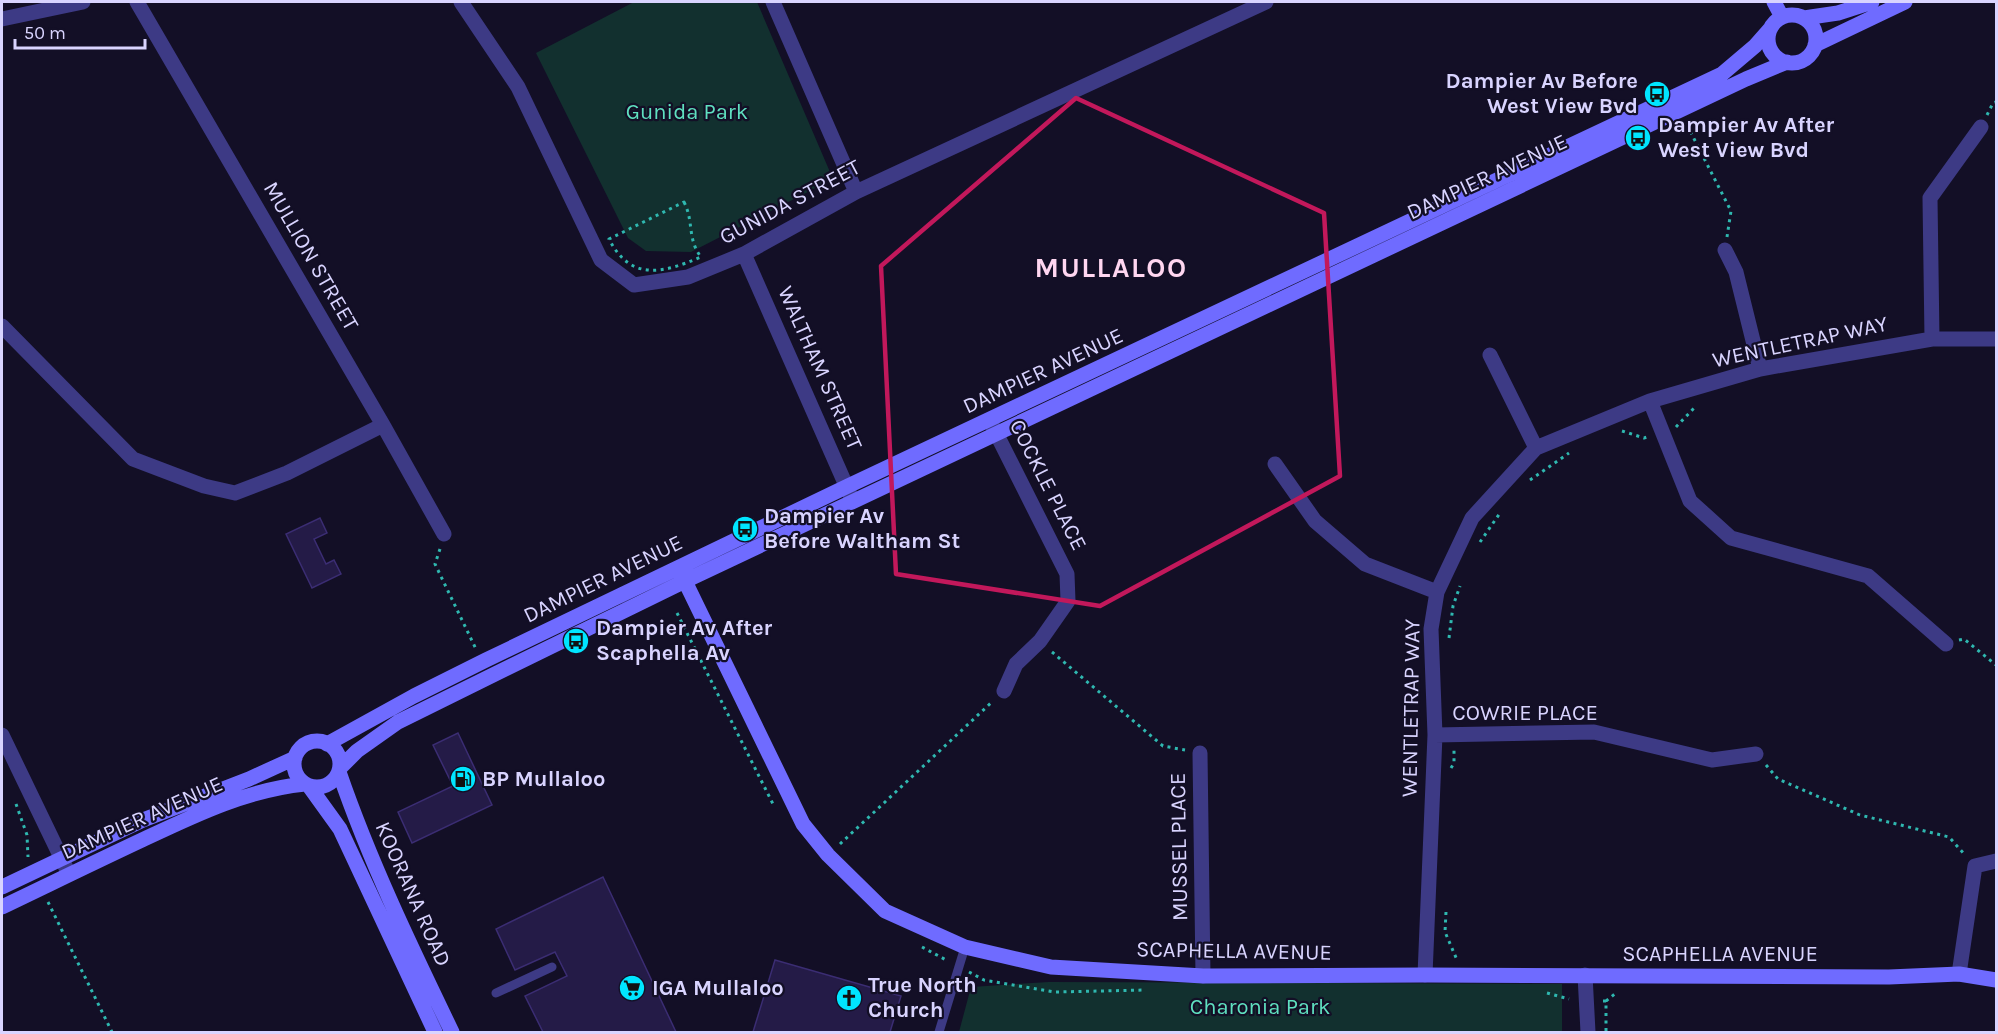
<svg xmlns="http://www.w3.org/2000/svg" width="1998" height="1034" viewBox="0 0 1998 1034" font-family="Karla,sans-serif">
<style>
.green{fill:#12302f}
.building{fill:#241b47;stroke:#3b2d73;stroke-width:1.5}
.lines{fill:none;stroke-linecap:round;stroke-linejoin:round}
.path{stroke:#2fb8b0;stroke-width:3;stroke-dasharray:3 4.5;stroke-linecap:butt}
.lane{stroke:#3d3a85;stroke-width:9}
.street{stroke:#3d3a85;stroke-width:15}
.secondary{stroke:#6f6bff;stroke-width:15}
.marked{fill:none;stroke:#c2185b;stroke-width:4.5;stroke-linejoin:round}
.labels{text-anchor:middle;dominant-baseline:central;stroke-width:4.5;stroke-linejoin:round;paint-order:stroke}
.poi-label{font-size:22px;font-weight:bold;fill:#d9d4ff;stroke:#130f26;text-anchor:start}
.park-label{font-size:22px;fill:#5fe0c0;stroke:#130f26}
.street-label{font-size:22px;fill:#d9d4ff;stroke:#130f26}
.district-label{font-size:28px;font-weight:bold;letter-spacing:1.5px;fill:#ffd6f0;stroke:#130f26}
</style>
<rect width="100%" height="100%" fill="#130f26"/>
<path class="green" d="M634,2H757L833,179L691,252L646,251L628,238L536,53Z
M1049,982L1562,984V1032H959L971,987Z"/>
<path class="building" d="M320,518L327,533L314,539L326,564L334,560L341,574L312,588L286,534Z
M458,733L492,805L412,843L398,812L453,786L433,745Z
M603,877L676,1032H543L525,996L567,976L555,952L515,970L496,929Z
M775,960L901,996L890,1032H753Z"/>
<g class="lines">
<path class="path" d="M1987,115L1993,103L1996,102
M1687,125L1731,211L1727,237
M684,202C694,221 687,239 701,257C663,273 631,282 609,239Z
M1676,427L1696,406
M1622,431L1644,438L1647,437
M1530,480L1569,453
M1480,542L1500,513
M440,549L435,564L476,649
M677,613L774,806
M1449,638L1453,606L1460,586
M1959,640L1964,639L1996,665
M1052,652L1163,746L1185,750
M1766,765L1778,779L1860,815L1949,837L1965,855
M1451,768L1454,763V749
M16,804L27,835L28,857
M840,844L993,701
M48,902L112,1032
M1446,912L1445,932L1457,960
M922,947L948,961
M969,972L984,980L1055,992L1146,990
M1547,993L1569,999
M1603,1001H1606V1032
M1606,1001L1616,993"/>
<path class="lane" d="M496,993L552,967
M939,1032L965,947"/>
<path class="street" d="M137,2L383,425L444,534
M461,2L518,87L601,260L634,285L688,277L744,254L856,192L1266,2
M773,2L856,192
M2,19L83,2
M1725,250L1736,272L1760,369
M744,254L852,499
M2,326L133,459L204,486L235,493L287,473L383,425
M1932,339L1930,198L1981,127
M1490,355L1536,448
M1650,401L1690,501L1731,538L1868,576L1946,644
M990,421L1067,574L1068,601L1040,641L1016,664L1004,691
M1275,464L1315,521L1365,564L1437,592
M2,735L69,874
M1435,735L1594,732L1712,760L1756,754
M1200,753L1203,976
M1959,974L1975,866L1996,861
M1425,975L1435,735L1431,629L1437,592L1472,518L1536,448L1650,401L1760,369L1932,339H1996
M1585,975L1588,1032"/>
<path class="secondary" d="M1774,2L1782,17
M1768 39a24 24 0 1 1 48 0a24 24 0 1 1-48 0Z
M1804,18L1838,13L1872,2
M1815,45L1905,2
M681,573L803,824L828,855L885,911L965,947L1051,967L1203,976L1425,975L1889,977L1959,974L1996,980
M294 764a23 23 0 1 1 46 0a23 23 0 1 1-46 0Z
M327,744L414,696L486,660L848,486L1722,74L1755,46L1770,29
M340,768L357,751L398,722L493,675L685,581L1746,79L1787,62
M339,772C370,862 411,947 452,1032
M309,786L340,829L435,1032
M2,887L143,820L249,779L295,758
M2,907C48,885 95,862 142,840C195,815 246,790 305,784"/>
</g>
<path class="marked" d="M1076,98L1324,213L1340,476L1100,606L896,574L881,266Z"/>
<defs>
<g id="bus-disc" transform="scale(1.35)"><circle r="9.5" fill="#00e5ff" stroke="#130f26"/><path d="M-5-6H5V4H4V6H2V4H-2V6H-4V4H-5ZM-3.5-4V0h7V-4ZM-3.5 1.2v1.5H-2V1.2ZM2 1.2v1.5H3.5V1.2Z" fill="#111"/></g>
<g id="fuel-disc" transform="scale(1.35)"><circle r="9.5" fill="#00e5ff" stroke="#130f26"/><path d="M-5.5-6h7V0h2V4h1.3V-2.5L3-4.5l.8-.8L6-3V5H2.5V1h-1V6h-7ZM-4.2-4.7v3.2H.2V-4.7Z" fill="#111"/></g>
<g id="supermarket-disc" transform="scale(1.35)"><circle r="9.5" fill="#00e5ff" stroke="#130f26"/><path d="M-6-5.5h2.5l.6 2H6L4.5 2H-2.5L-4.4-4H-6ZM-1.5 3.2a1.3 1.3 0 1 0 .1 0ZM3 3.2a1.3 1.3 0 1 0 .1 0Z" fill="#111"/></g>
<g id="church-disc" transform="scale(1.35)"><circle r="9.5" fill="#00e5ff" stroke="#130f26"/><path d="M-1.2-6h2.4v3.5h3.3v2.4h-3.3V6h-2.4V-.1h-3.3v-2.4h3.3Z" fill="#111"/></g>
</defs>
<g fill-rule="evenodd">
<use href="#bus-disc" x="1657" y="94"/>
<use href="#bus-disc" x="1638" y="138"/>
<use href="#bus-disc" x="745" y="529"/>
<use href="#bus-disc" x="576" y="641"/>
<use href="#fuel-disc" x="463" y="779"/>
<use href="#supermarket-disc" x="632" y="988"/>
<use href="#church-disc" x="849" y="998"/>
</g>
<g class="labels">
<g class="poi-label">
<text x="1638" y="81" text-anchor="end">Dampier Av Before<tspan x="1638" dy="25">West View Bvd</tspan></text>
<text x="1658" y="125">Dampier Av After<tspan x="1658" dy="25">West View Bvd</tspan></text>
<text x="764" y="516">Dampier Av<tspan x="764" dy="25">Before Waltham St</tspan></text>
<text x="596" y="628">Dampier Av After<tspan x="596" dy="25">Scaphella Av</tspan></text>
<text x="482" y="779">BP Mullaloo</text>
<text x="868" y="985">True North<tspan x="868" dy="25">Church</tspan></text>
<text x="652" y="988">IGA Mullaloo</text>
</g>
<g class="park-label">
<text x="687" y="112">Gunida Park</text>
<text x="1260" y="1007">Charonia Park</text>
</g>
<g class="street-label">
<text transform="translate(1487 177) rotate(-25)">DAMPIER AVENUE</text>
<text transform="translate(790 202) rotate(-28)">GUNIDA STREET</text>
<text transform="translate(311 256) rotate(60)">MULLION STREET</text>
<text transform="translate(1800 342) rotate(-12)">WENTLETRAP WAY</text>
<text transform="translate(820 368) rotate(66)">WALTHAM STREET</text>
<text transform="translate(1043 371) rotate(-25)">DAMPIER AVENUE</text>
<text transform="translate(1048 485) rotate(63)">COCKLE PLACE</text>
<text transform="translate(603 579) rotate(-26)">DAMPIER AVENUE</text>
<text transform="translate(1411 708) rotate(-89)">WENTLETRAP WAY</text>
<text x="1525" y="713">COWRIE PLACE</text>
<text transform="translate(142 818) rotate(-24)">DAMPIER AVENUE</text>
<text transform="translate(1179 847) rotate(-91)">MUSSEL PLACE</text>
<text transform="translate(413 894) rotate(66)">KOORANA ROAD</text>
<text transform="translate(1234 951) rotate(1)">SCAPHELLA AVENUE</text>
<text x="1720" y="954">SCAPHELLA AVENUE</text>
</g>
<g class="district-label">
<text x="1111" y="267">MULLALOO</text>
</g>
</g>
<rect width="1998" height="1034" fill="none" stroke="#d9d4ff" stroke-width="6"/>
<path d="M15 39v9h130v-9" fill="none" stroke="#d9d4ff" stroke-width="3"/>
<text x="24" y="39" font-size="18" fill="#d9d4ff" stroke="#130f26" stroke-width="4.5" paint-order="stroke">50 m</text>
</svg>
